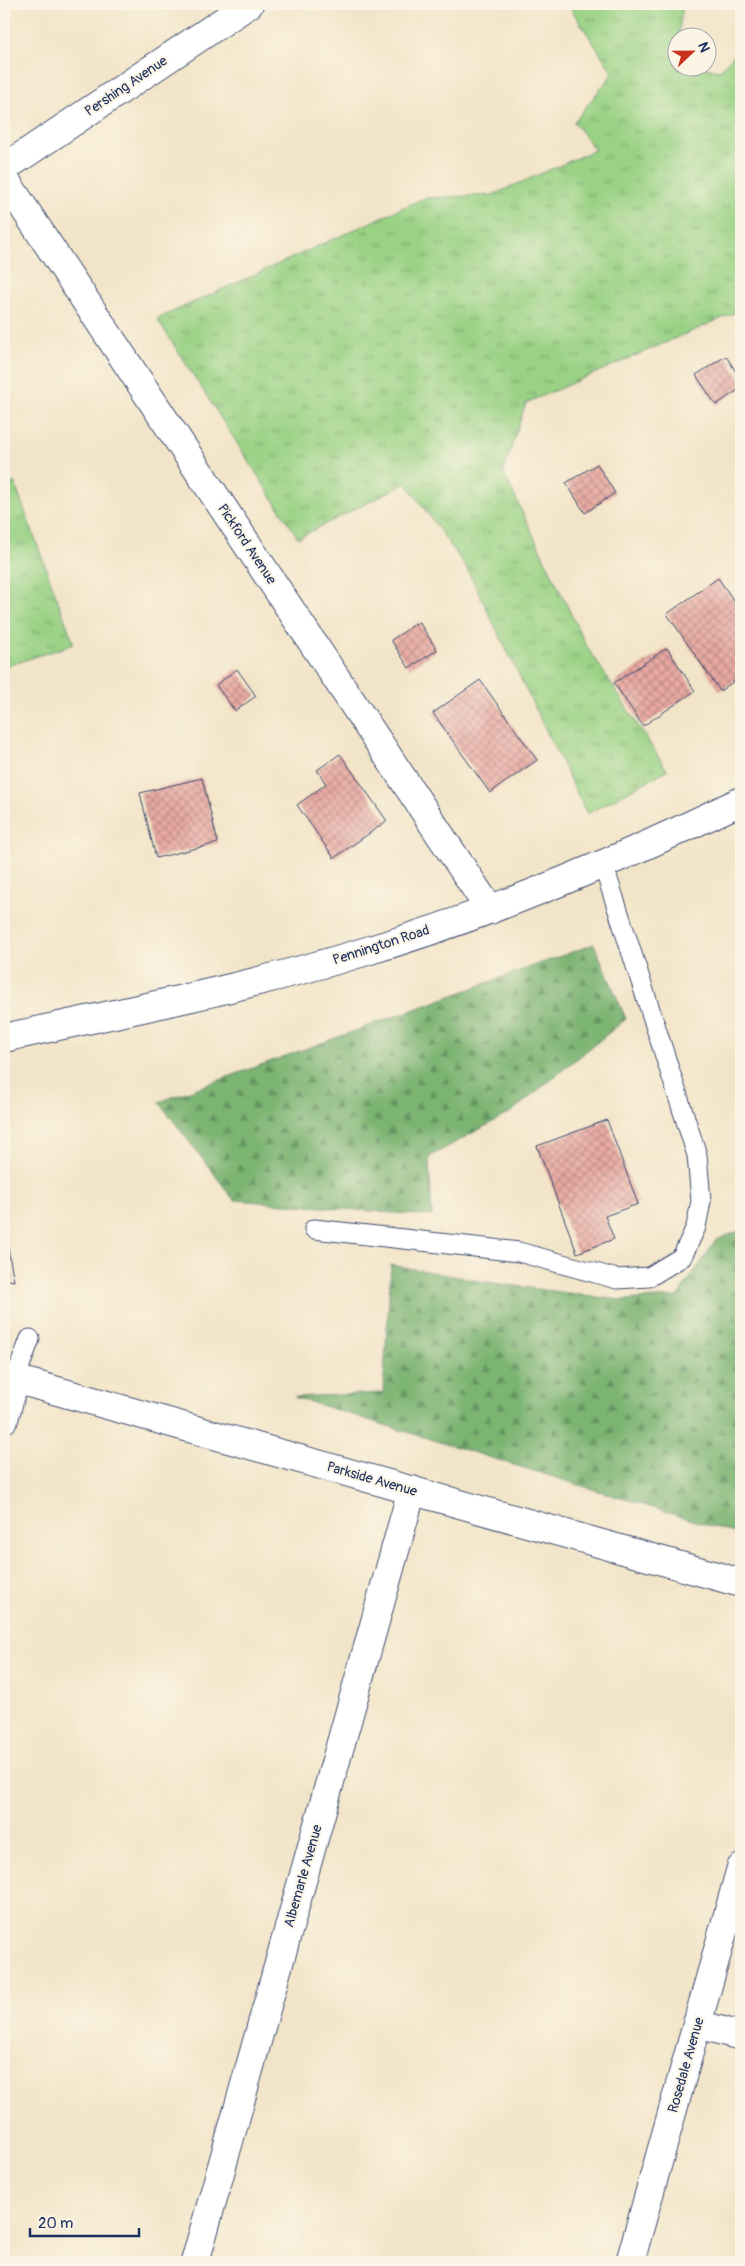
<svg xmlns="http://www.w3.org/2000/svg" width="745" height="2266" viewBox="0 0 745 2266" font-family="Pangolin,sans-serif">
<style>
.grass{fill:url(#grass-tufts);stroke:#5a8072}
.forest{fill:url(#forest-firs);stroke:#4b7268}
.building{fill:url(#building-cross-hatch)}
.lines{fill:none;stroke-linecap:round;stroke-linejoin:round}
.service-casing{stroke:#3b4a6e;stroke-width:21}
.minor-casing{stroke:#3b4a6e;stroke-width:30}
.secondary-casing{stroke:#3b4a6e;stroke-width:30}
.primary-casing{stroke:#3b4a6e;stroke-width:30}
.service{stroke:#fff;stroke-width:19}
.minor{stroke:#fff;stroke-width:28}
.secondary{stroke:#fff;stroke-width:28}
.primary{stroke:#fff;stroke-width:28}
.labels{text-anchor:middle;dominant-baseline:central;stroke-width:4;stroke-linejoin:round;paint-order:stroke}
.street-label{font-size:14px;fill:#1b2f5e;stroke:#fcf5e5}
</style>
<defs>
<pattern id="grass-tufts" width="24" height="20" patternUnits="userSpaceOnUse" patternTransform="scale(1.25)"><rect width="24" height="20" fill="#9ad285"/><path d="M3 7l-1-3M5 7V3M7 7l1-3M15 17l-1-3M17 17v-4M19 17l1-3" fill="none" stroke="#7dab70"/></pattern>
<pattern id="forest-firs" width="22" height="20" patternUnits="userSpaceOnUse" patternTransform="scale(1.25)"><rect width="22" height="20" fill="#7bb472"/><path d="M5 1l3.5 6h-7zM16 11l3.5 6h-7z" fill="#649361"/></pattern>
<pattern id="building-cross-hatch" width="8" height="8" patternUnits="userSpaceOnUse" patternTransform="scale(1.25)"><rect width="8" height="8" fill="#e9a9a2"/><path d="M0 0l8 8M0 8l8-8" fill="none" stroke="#bc8a87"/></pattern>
</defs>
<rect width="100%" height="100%" fill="#fcf5e5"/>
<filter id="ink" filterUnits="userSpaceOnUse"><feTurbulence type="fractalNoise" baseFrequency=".02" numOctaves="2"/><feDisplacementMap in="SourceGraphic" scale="10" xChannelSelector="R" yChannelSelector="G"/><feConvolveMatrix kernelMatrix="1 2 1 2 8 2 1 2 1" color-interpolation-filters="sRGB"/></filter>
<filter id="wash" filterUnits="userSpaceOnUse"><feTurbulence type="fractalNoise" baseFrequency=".0096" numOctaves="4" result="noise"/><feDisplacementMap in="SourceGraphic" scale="20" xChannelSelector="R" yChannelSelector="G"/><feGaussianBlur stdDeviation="1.12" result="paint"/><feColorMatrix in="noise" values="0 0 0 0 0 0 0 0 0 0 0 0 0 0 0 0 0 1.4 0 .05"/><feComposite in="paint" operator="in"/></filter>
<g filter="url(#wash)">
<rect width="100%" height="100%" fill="#f2e4c8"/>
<path class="grass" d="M568,4H683L675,61L677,62L678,68H705L720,70L741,47V310L526,403L503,472L586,645L667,770L587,814L466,567L406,483L298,538L157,319L424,198L492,195L595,150L574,122L613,73Z
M14,482L74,644L4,667V488Z"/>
<path class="forest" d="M594,944L626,1019L511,1112L429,1157L432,1216L234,1200L159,1102Z
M741,1230V1535L294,1397L383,1393L391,1265L486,1282L620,1300L677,1297L716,1240Z"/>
<g id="blocks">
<path class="building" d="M726,356L741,380V388L716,405L696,375Z
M597,464L615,493L585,513L566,483Z
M718,578L741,611V676L720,691L667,614Z
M419,622L437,650L409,668L391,640Z
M667,648L695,691L643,726L614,683Z
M237,669L256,696L235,711L216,685Z
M480,680L537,760L490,793L433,713Z
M340,754L387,821L334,858L297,805L326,784L317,770Z
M202,778L218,843L156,858L140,793Z
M607,1120L638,1204L605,1216L614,1239L577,1253L537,1146Z
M4,1233H5L14,1281L4,1279Z"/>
</g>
</g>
<g filter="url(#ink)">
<use href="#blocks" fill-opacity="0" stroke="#3b4a6e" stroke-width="1"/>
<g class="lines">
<g class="service-casing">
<path id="service" d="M314,1229L519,1252L617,1279L649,1277L682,1257L696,1227L701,1201L697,1155L603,864
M15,1379L30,1339"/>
</g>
<g class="minor-casing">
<path id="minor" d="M4,168L249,4
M4,178L490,910
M4,1419L15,1379
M697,2024L741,2036
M195,2262L412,1490
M630,2262L741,1868"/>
</g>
<g class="secondary-casing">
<path id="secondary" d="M4,1376L741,1583"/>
</g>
<g class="primary-casing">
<path id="primary" d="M4,1038C122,1012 241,989 357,954C490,915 617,861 741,801"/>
</g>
<use href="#service" class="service"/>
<use href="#minor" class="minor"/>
<use href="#secondary" class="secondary"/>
<use href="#primary" class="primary"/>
</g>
</g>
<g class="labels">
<g class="street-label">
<text transform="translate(126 86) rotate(-34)">Pershing Avenue</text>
<text transform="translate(247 544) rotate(56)">Pickford Avenue</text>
<text transform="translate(381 945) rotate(-18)">Pennington Road</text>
<text transform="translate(372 1479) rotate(16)">Parkside Avenue</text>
<text transform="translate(303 1876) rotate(-74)">Albemarle Avenue</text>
<text transform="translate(686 2065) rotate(-74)">Rosedale Avenue</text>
</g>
</g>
<rect width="745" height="2266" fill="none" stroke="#fcf5e5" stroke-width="20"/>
<g transform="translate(692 52) rotate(68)"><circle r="24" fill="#fcf5e5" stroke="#a2a6af"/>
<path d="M0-4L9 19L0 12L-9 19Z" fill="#c8321e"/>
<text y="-8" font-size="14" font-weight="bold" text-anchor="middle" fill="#1b2f5e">N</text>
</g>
<path d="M30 2228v8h109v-8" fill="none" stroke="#1b2f5e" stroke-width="2.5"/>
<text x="38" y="2228" font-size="15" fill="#1b2f5e" stroke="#fcf5e5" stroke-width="4" paint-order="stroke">20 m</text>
</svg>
